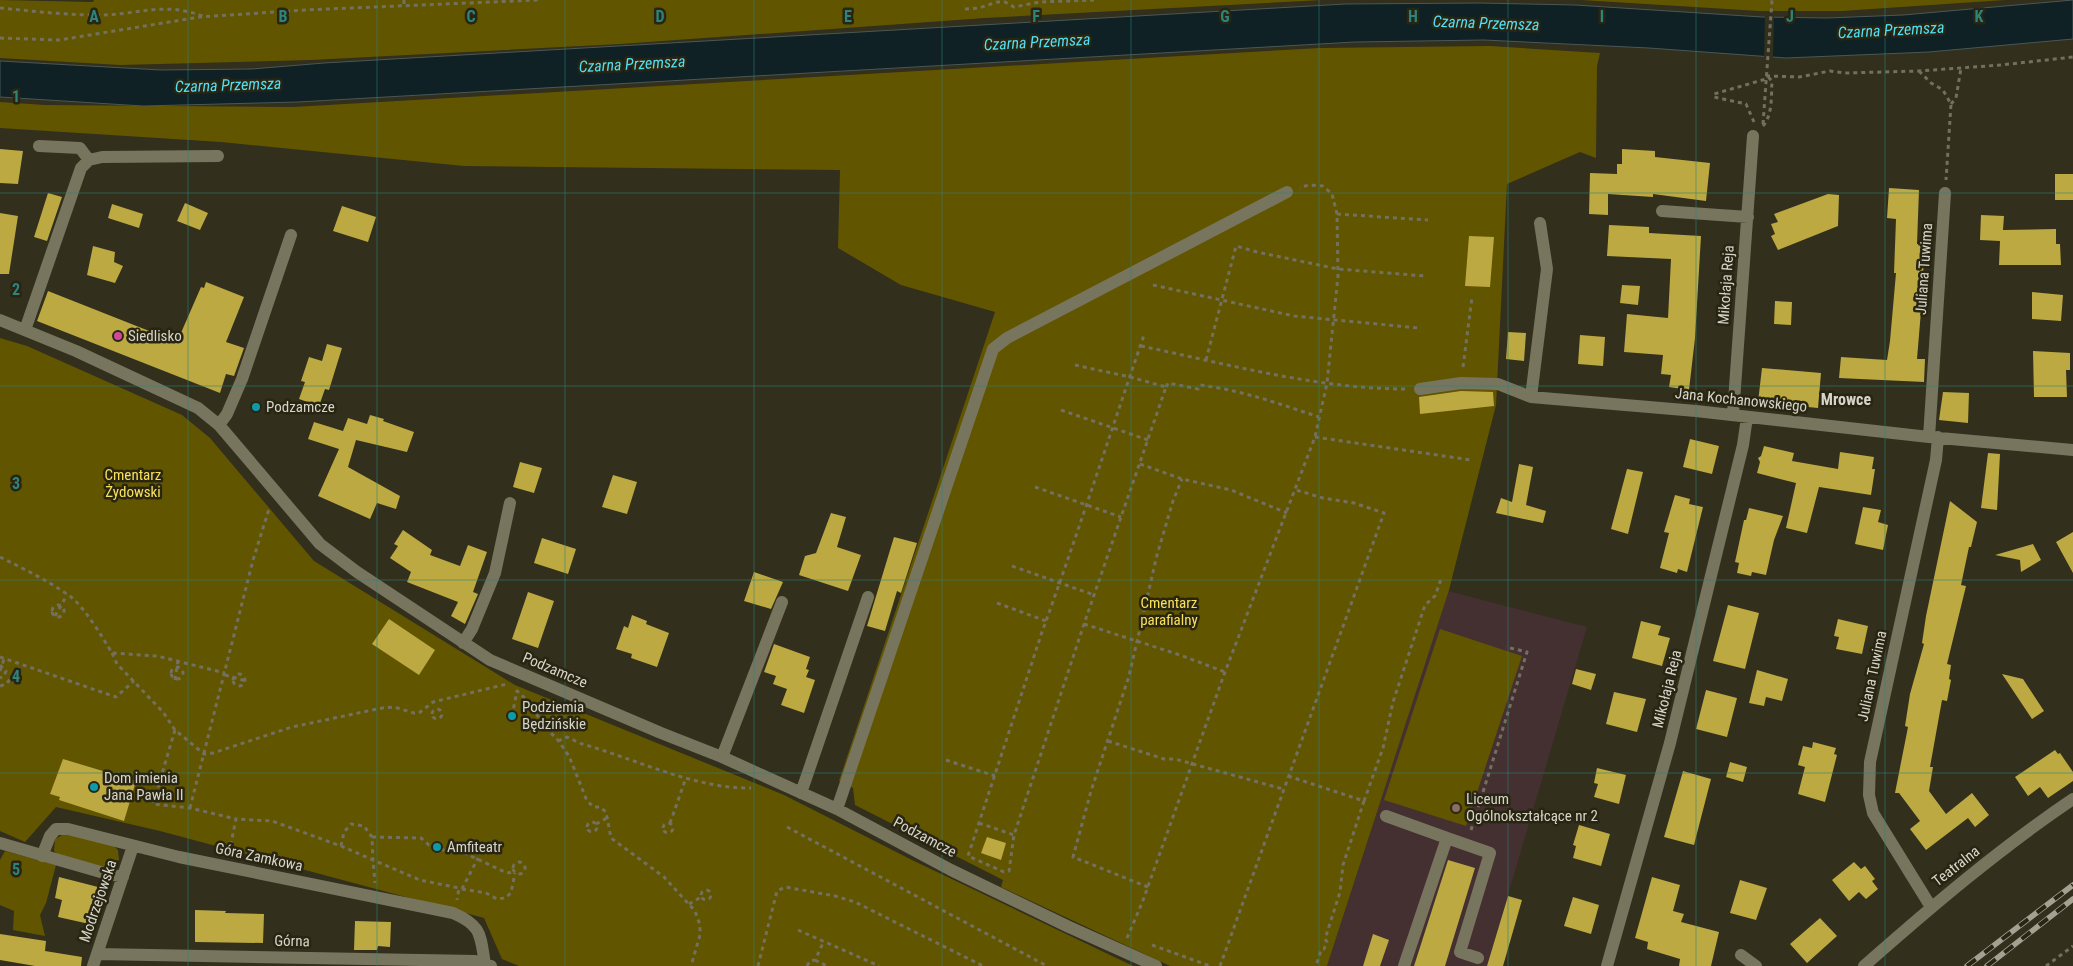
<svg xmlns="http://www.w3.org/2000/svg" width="2073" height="966" viewBox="0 0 2073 966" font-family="'Roboto Condensed',sans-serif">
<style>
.education{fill:#443031}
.green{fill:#625500}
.water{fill:#0f2124;stroke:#4b5756}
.pier{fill:#322f1c}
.building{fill:#bca941}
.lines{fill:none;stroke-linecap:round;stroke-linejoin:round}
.path{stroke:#737060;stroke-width:3;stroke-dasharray:4 4;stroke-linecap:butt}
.minor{stroke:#78755f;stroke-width:12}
.rail-casing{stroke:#a4a193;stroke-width:5.5}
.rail{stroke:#282512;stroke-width:4;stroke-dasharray:11;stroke-linecap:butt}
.grid{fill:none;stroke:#2d847c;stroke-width:1;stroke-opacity:0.55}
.hotel-dot{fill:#d1479c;stroke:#282512;stroke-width:2}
.culture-dot{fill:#0f9aa8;stroke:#282512;stroke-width:2}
.education-dot{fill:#8d6e63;stroke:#282512;stroke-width:2}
.labels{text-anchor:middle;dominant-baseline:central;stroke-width:5;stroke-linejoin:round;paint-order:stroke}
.street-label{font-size:15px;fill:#d7d5c9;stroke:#282512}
.poi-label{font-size:15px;fill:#d7d5c9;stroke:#282512;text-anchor:start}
.park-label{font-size:15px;fill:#f9e158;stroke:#282512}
.water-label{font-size:16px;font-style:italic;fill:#4fe0f6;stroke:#282512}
.neighbourhood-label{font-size:16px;font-weight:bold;fill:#d7d5c9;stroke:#282512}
.grid-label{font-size:16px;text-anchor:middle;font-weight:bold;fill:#2d847c;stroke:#282512;stroke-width:5;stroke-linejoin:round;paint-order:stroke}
</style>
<rect width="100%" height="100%" fill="#322f1c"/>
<path class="education" d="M1448,591L1587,627L1487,966H1327Z"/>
<path class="green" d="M0,0L93,2L94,0H1322L985,18L620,44L311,60L120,65L0,58Z
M1581,0H2005L1842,11H1759Z
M1490,46L1600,53L1597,66L1596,158L1580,152L1507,184L1496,405L1449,590L1327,966H1170L1001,887L1003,880L855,805L853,788L839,781L995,312L901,285L838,248L840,170L464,166L221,142L0,128V102L45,105L293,107L1320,48Z
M0,338L27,346L182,415L210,438L314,561L515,685L784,795L912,860L1133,966H519L502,959L484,918L160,831L56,807L25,842L0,831Z
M1440,629L1522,656L1466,826L1384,800Z
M64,834L112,844L118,850L119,860L113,865L102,868L60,857L54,851L55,839Z
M5,851L56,865L46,903L40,915L45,936L13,930L14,911L0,905V860Z"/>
<path class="water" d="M2073,0V39L1929,52L1786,58L1649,48L1484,40L1355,42L298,102L143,106L0,97V61L161,70L252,69L324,63L1345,4L1479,3L1575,5L1762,17L1827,18L1903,15Z"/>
<path class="pier" d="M1765,14L1774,15L1773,60L1764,59Z"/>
<path class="building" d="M0,149L23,151L18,184L0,183Z
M1622,149L1655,151V157L1710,163L1706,201L1653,194V197L1608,194V215L1589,214L1590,173L1617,174V164H1622Z
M2055,174H2073V200H2055Z
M1889,188L1919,190L1917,244H1924L1923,287L1917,359H1925L1924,382L1839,378L1841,357L1887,360L1890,341L1896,273H1894L1896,219L1887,218Z
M48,193L62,197L47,241L34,237Z
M1828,194L1839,195L1838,226L1778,250L1771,236L1775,234L1771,224L1778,222L1774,214Z
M185,203L208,213L200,230L177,221Z
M112,204L143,214L139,228L108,218Z
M342,206L376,217L368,242L333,231Z
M0,213L18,216L9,274H0Z
M1981,215L2004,216L2003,230L2056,229V244H2060L2061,265H1999L2000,241L1980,240Z
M1609,225L1649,227V233L1701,236L1695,338L1689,390L1669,387L1671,375L1661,374L1663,355L1624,352L1627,314L1668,318L1671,259L1607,256Z
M1469,236L1494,237L1490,287L1465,286Z
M93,246L115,252L114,262L123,266L115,283L87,275Z
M206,282L244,297L226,342L244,348L234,376L226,374L220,393L37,321L48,291L177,342L201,287L204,288Z
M1622,285L1640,286L1638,305L1620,303Z
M2032,292L2063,295L2061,321L2032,319Z
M1775,301L1792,302L1791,325L1774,324Z
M1508,332L1526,333L1524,361L1506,359Z
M1580,335L1605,337L1603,366L1578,364Z
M327,344L342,348L329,390L325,389L319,406L299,399L305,382L301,381L309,357L322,361Z
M2033,351L2070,353V370H2066L2067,397H2034Z
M1762,368L1821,373L1818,408L1758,402Z
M1461,391L1493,392L1494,406L1420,414L1419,397Z
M1943,392L1969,393L1968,423L1939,420Z
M370,415L384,419L383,421L414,432L407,452L356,440L348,467L400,496L396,509L377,503L370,519L318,496L339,449L308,439L314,422L343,431L348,418L367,424Z
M1690,439L1719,446L1712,474L1683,467Z
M1764,446L1794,453L1792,461L1838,469L1840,452L1874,457L1872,469H1875L1871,495L1819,487L1807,533L1786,528L1796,483L1757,473L1760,462L1758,458L1761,456Z
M1988,453L2000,454L1997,510L1981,508Z
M520,462L542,468L534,493L513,487Z
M1519,464L1533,467L1526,505L1546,511L1543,523L1496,513L1501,498L1512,502Z
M1627,469L1643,472L1628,534L1611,529Z
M613,475L637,482L627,514L602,507Z
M1675,495L1690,499L1689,504L1703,507L1687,572L1678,569L1677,573L1660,568L1669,533L1664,532Z
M1950,501L1977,522L1971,547H1969L1961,585L1966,586L1947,664L1951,665L1949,679L1951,680L1947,701L1942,700L1930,767H1933L1929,791L1946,814L1972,793L1989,815L1975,827L1968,818L1926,850L1910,829L1920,821L1899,793H1895L1908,727L1905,726L1910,694L1924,644L1922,643L1926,616Z
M1863,507L1881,510L1878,522L1888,525L1883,550L1855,544Z
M1749,508L1783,516L1774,540L1766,575L1752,572L1751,576L1737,573L1739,563L1735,562L1744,520H1746Z
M831,513L846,517L837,547L861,555L848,591L799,575L805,556L816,553Z
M403,530L432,550L430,555L460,566L468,545L487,552L473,592L478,594L465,624L451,616L458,602L407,582L411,572L390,558L398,546L394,544Z
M2073,532V573L2056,542Z
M894,537L917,543L901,593L897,591L885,631L867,626Z
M542,538L576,549L568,574L534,563Z
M2033,544L2041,560L2021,572L2020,560L1995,555Z
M754,572L783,582L771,609L744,601Z
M528,592L554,601L538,648L512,639Z
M1728,605L1759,613L1745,669L1713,661Z
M632,615L647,621L646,624L669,633L657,667L631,658L632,654L616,649L624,626L628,628Z
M389,619L435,650L419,675L372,644Z
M1838,619L1868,626L1862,654L1836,649L1839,637L1834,636Z
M1641,621L1661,626L1658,635L1670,638L1662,666L1632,658Z
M774,644L810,657L806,669L809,670L806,677L815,680L804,713L781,705L787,689L773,684L776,676L764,672Z
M1576,669L1596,674L1591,690L1572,684Z
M1757,670L1788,679L1782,701L1766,697L1764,706L1749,703Z
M2002,674L2023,679L2044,711L2032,719Z
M1706,690L1737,698L1727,737L1696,729Z
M1614,692L1646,699L1637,732L1606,724Z
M1813,742L1836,748L1834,754L1837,755L1825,802L1798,794L1805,767L1798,765L1803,746L1812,748Z
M2055,750L2058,754L2060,753L2073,772V781L2048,798L2040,787L2028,796L2015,777Z
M63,759L136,781L124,821L59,800L60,797L50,794Z
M1730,762L1747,767L1743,782L1726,777Z
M1597,768L1626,775L1619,804L1594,797L1598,784L1594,783Z
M1683,771L1711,779L1694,845L1664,837Z
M1579,825L1610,834L1601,866L1573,858L1576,846L1573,845Z
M987,837L1006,843L1001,860L981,853Z
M1448,860L1475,868L1445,966H1414Z
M1854,862L1861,869L1865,866L1875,879L1872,881L1878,889L1866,899L1859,892L1849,901L1832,880Z
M59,877L102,888L94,925L58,917L62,900L55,898Z
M1652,877L1680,885L1673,911L1684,914L1681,922L1719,932L1711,966H1679L1680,959L1647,949L1648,942L1635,938Z
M1740,880L1767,888L1756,920L1730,913Z
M1508,896L1522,900L1503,966H1487Z
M1573,897L1599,905L1591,934L1564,926Z
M195,910L226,911L225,913L264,914L263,943L195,942Z
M1820,918L1837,936L1807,963L1790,944Z
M355,921L391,922L390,947L378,946L377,950H354Z
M0,934L46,941L45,951L82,957L81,966H35L0,960Z
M1373,934L1389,940L1380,966H1363Z"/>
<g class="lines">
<path class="path" d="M404,0V6
M0,8C32,11 64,15 96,15C136,16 163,0 205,17
M965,9L979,8L997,2H1005L1014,7L1040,2L1094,0
M0,38L59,40L200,17L305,10L538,0
M1919,71L1931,83L1943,90L1951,104L1946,180
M1766,76L1799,77L1830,71L1845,73L1919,71L2001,65L2073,57
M1951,104L1956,98L1961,68
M1754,122L1746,104L1714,97V94L1766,79
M1763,124L1772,0
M1763,126C1773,114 1771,96 1772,81L1767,76
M1337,214L1428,220
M1153,285L1294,316L1419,328
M1141,346C1227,364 1318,389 1406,389
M1206,360L1236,246L1257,252L1338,269L1425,276
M1075,365L1130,377L1166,387L1084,624L1014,835L1009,871L1004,872L968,856L1042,632C1078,533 1110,434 1144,335
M1463,367L1472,297
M1166,387L1168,383L1198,389L1200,385C1241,390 1280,404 1319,417
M1061,410L1148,440
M1315,437L1471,460
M1140,464L1182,479L1231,490L1287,513
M1035,487L1121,517
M0,557C24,569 49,581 71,597C85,608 103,638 112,653L157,656L225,673
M1012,566L1094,595
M997,603L1046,621
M52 611a6 6 0 1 1 12 0a6 6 0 1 1-12 0Z
M55,616L67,595
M1084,624L1180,655L1225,672
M112,653L117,664L163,712L175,730L204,754L213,753L292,727L382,708L394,707L414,713H419L433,702L507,684
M0,657L116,697L134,681
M0,665L6,671L4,676L0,678
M171 673a6 6 0 1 1 12 0a6 6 0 1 1-12 0Z
M0,671L4,659
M233 680a6 6 0 1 1 12 0a6 6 0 1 1-12 0Z
M225,675L246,681
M175,680L178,660
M0,686L6,684L22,665
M516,690L529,702L544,726L557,739L569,756L587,801L594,807H600L606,812L611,838L664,877L695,911L700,925V935L691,966
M432 714a5 5 0 1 1 10 0a5 5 0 1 1-10 0Z
M512,716L517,691
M175,730L153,804L190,808L236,819
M558,741L567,737L582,744C636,759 695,789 751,788
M1108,741L1164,759H1175L1283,789
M946,760L995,776
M1288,776L1364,801L1343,865L1340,892L1325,939L1327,942L1324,949L1321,950L1316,966
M1364,801L1383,748L1393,702L1425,605L1435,596L1441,579
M190,808L253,560L269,509
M587 827a5 5 0 1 1 10 0a5 5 0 1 1-10 0Z
M663 828a5 5 0 1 1 10 0a5 5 0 1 1-10 0Z
M670,823L686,778
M979,823L1014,835
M596,824L607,818
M787,827L1047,966
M1471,830L1527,652L1506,647
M372,837L421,838L429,845L446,851L458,850L507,873L514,872
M341,846L344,832L351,824L364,826L372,837L373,860L420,880L459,888L457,900
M229,853L236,819L272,821L341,846L373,860L375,883
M513 868a6 6 0 1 1 12 0a6 6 0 1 1-12 0Z
M1148,887L1073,857L1091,791L1129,676L1157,555L1173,501L1182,479
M462,889L486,893L497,899L505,898L511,893L515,873
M462,889L478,858
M701 895a5 5 0 1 1 10 0a5 5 0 1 1-10 0Z
M689,904L701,897
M798,930L879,966
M1127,938L1142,903L1225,672L1315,437L1327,383L1338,276L1337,214L1332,194L1323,186L1308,185L1300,188
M1152,945L1210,966
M815,960L827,966
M758,966L777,891L785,887L835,896L855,902L983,966
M807,966L810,961L815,960L824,941
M1220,966L1384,513L1354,503L1323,498L1296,490
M2046,966L2073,946"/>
<path class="minor" d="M39,146L80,148L89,160
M1662,211L1748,217
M0,320L76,351L198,408L219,425L320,544L357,572L490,660L661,733L722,757L837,809L951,870L1069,927L1156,966
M25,330L81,168L89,160L102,157L218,156
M1420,389L1461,383L1498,384L1531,397L1696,411L1929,437L2073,450
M1531,397L1547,269L1540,223
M1733,415L1753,136
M219,425L227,414L242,379L291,235
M1929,437L1945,193
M463,643L472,629L495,573L510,503
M722,757L782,602
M801,793L868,597
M837,809L993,349L1007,338L1287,192
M1386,816L1447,838L1404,966
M1447,838L1490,853L1460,952L1478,958
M0,843L104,873L123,877
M42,856L50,836L56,829H68L179,857L453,913C483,926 480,936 485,964
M1931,907L1873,813L1869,795L1870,762L1936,460L1938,437
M97,954L475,961L491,966
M1741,955L1756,966
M93,966L133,846
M1607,966L1670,743L1743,445L1747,417
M1864,966C1931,907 1999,849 2073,799"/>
<g class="rail-casing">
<path id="rail" d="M1967,966L2073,885
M1987,966L2073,899"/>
</g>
<use href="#rail" class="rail"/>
</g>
<path class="grid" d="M188,0V966M377,0V966M565,0V966M754,0V966M942,0V966M1131,0V966M1319,0V966M1508,0V966M1696,0V966M1885,0V966M0,193H2073M0,386H2073M0,580H2073M0,773H2073"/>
<circle class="hotel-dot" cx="118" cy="336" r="5"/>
<g class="culture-dot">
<circle cx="256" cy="407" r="5"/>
<circle cx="512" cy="716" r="5"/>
<circle cx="94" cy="787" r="5"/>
<circle cx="437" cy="847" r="5"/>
</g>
<circle class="education-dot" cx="1456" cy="808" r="5"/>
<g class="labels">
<g class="street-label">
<text transform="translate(1924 269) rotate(-86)">Juliana Tuwima</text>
<text transform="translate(1726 285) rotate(-86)">Mikołaja Reja</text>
<text transform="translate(1741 400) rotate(6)">Jana Kochanowskiego</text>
<text transform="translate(555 670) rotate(23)">Podzamcze</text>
<text transform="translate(1872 676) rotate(-78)">Juliana Tuwima</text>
<text transform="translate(1667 689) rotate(-76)">Mikołaja Reja</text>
<text transform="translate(925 837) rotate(28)">Podzamcze</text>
<text transform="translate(259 857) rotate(12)">Góra Zamkowa</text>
<text transform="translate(1956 866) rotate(-38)">Teatralna</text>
<text transform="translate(98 901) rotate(-71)">Modrzejowska</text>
<text transform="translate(292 941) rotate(1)">Górna</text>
</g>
<g class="poi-label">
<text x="128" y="336">Siedlisko</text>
<text x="266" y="407">Podzamcze</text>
<text x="522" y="707">Podziemia<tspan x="522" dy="17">Będzińskie</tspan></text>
<text x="104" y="778">Dom imienia<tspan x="104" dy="17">Jana Pawła II</tspan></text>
<text x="1466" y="799">Liceum<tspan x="1466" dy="17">Ogólnokształcące nr 2</tspan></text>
<text x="447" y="847">Amfiteatr</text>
</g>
<g class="park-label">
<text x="133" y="475">Cmentarz<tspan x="133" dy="17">Żydowski</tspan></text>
<text x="1169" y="603">Cmentarz<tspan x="1169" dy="17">parafialny</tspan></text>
</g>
<g class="water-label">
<text transform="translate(1486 23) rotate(2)">Czarna Przemsza</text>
<text transform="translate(1891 30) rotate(-3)">Czarna Przemsza</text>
<text transform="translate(1037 42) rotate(-3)">Czarna Przemsza</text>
<text transform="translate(632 64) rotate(-3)">Czarna Przemsza</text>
<text transform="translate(228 85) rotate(-2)">Czarna Przemsza</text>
</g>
<g class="neighbourhood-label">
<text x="1846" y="399">Mrowce</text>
</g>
</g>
<g class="grid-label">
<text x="94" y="22">A</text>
<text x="283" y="22">B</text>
<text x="471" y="22">C</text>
<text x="660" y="22">D</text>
<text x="848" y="22">E</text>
<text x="1036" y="22">F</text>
<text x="1225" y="22">G</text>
<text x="1413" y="22">H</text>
<text x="1602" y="22">I</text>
<text x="1790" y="22">J</text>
<text x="1979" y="22">K</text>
<text x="16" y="102">1</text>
<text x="16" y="295">2</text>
<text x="16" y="489">3</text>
<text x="16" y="682">4</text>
<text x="16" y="875">5</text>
</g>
</svg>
